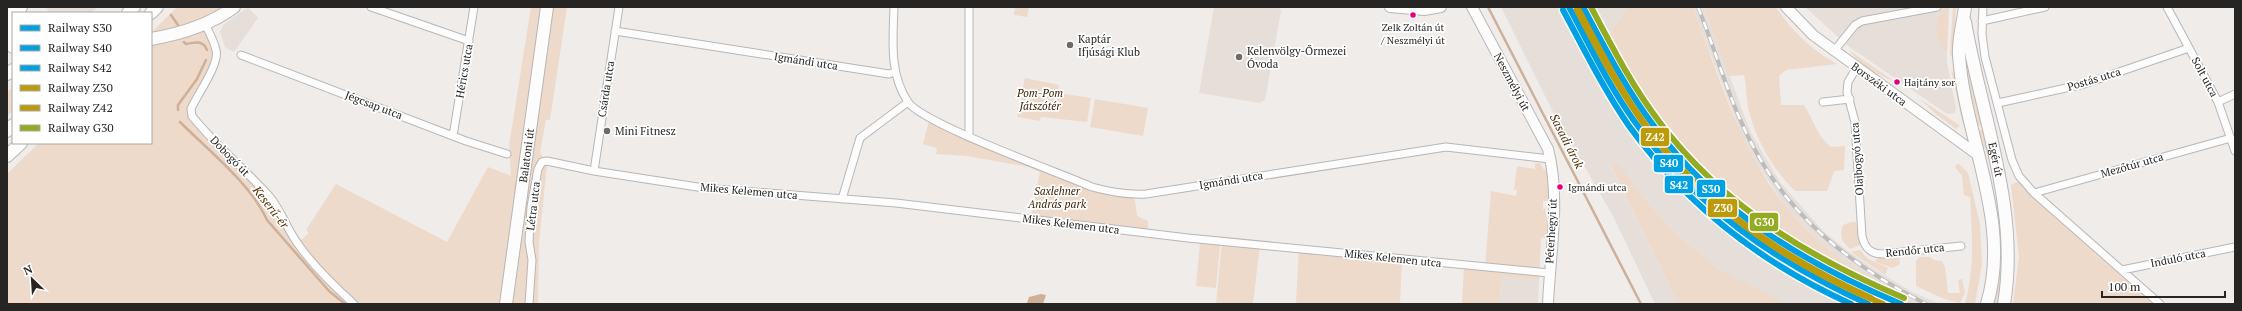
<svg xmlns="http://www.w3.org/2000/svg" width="2242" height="311" viewBox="0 0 2242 311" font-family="'PT Serif',serif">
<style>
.built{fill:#e6dfd9}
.green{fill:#eedaca}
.water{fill:#ceb098}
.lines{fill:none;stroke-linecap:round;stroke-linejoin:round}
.stream{stroke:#ceb098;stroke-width:2.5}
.street-casing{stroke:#b9b6b5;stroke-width:9}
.secondary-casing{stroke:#b9b6b5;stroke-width:12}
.primary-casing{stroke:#b9b6b5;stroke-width:14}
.street{stroke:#fdfcfc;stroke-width:7}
.secondary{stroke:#fdfcfc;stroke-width:10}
.primary{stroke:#fdfcfc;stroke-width:12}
.rail-casing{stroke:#bdbcbc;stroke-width:4}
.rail{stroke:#fff;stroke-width:2.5;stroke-dasharray:8;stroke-linecap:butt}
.rail-1-casing{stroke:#fff;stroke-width:9}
.rail-2-casing{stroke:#fff;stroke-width:9}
.rail-3-casing{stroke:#fff;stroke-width:9}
.rail-4-casing{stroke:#fff;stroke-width:9}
.rail-5-casing{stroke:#fff;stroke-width:9}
.rail-6-casing{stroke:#fff;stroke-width:9}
.rail-1{stroke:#00a0e3;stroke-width:6}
.rail-2{stroke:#00a0e3;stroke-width:6}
.rail-3{stroke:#00a0e3;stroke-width:6}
.rail-4{stroke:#bd9a0a;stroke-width:6}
.rail-5{stroke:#bd9a0a;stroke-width:6}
.rail-6{stroke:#94aa20;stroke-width:6}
.bus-dot{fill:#e5007d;stroke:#fff;stroke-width:1.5}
.poi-dot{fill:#6c6b69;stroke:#fff;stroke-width:1.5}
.labels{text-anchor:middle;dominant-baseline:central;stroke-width:3.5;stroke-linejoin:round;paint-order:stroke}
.bus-label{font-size:10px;fill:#262523;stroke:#fff;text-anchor:start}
.poi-label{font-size:11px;fill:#262523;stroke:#fff;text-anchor:start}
.street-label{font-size:11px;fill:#262523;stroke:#fff}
.park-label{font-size:11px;font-style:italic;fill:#3d2105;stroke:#fff}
.water-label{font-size:12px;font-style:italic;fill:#522b00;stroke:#fff}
.line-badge{stroke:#fff;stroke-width:1.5}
.badge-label{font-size:11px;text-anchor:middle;font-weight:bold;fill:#fff}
</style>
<rect width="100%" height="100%" fill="#efecea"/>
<path class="built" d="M46,7H98L91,13H50Z
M248,7L258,18L234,52L225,47L220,32L224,24Z
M1214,7H1272L1279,8L1281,11L1265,100L1260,103L1199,93Z
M1501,7H1627L1606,39L1649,109L1693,162L1745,211L1782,239L1874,281L1843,261L1817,239L1788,210L1757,164L1741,134L1693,7H1704L1750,131L1780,182L1823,231L1849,252L1877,271L1912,292L1940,304H1786L1779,301L1717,268L1674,231L1645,199L1617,163L1611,167L1678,304H1655L1613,216L1552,110Z
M1805,7H1949L1946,28L1947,63L1956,108L1955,113L1947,114L1848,46Z
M1501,277L1539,280L1538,304H1500Z"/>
<path class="green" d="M177,7H234L205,24L217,55L190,112L273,205L300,241L309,233L306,230L336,184L447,242L488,167L511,176L509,146L531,7H567L550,120H546L540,152L547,165L539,242L538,304H7V174L39,143H151V33Z
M1015,7H1029L1027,17L1014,15Z
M1627,7H1693C1719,76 1740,152 1788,209C1812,238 1842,261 1874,281L1871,285L1820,262L1782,239L1745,211L1709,180L1649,109L1606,39Z
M1704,7H1776C1792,32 1812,50 1837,64L1786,70L1779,76L1781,105H1804C1814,120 1816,135 1831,147L1845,146L1844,170L1834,171L1827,191H1795C1774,170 1758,144 1750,115C1746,102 1747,88 1744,75L1729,76Z
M1949,7L1947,52C1934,38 1930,17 1949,7Z
M1953,7H1956L1953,58L1950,55Z
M1849,50L1894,81C1879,76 1857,63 1849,50Z
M1966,61L1984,124L1977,126L1965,62Z
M1951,69L1956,78L1966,124L1963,125Z
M1025,78L1059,85L1058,93L1091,98L1087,122L1041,117L1040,121L1017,117Z
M13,87V111L7,116V92Z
M1095,99L1148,108L1143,136L1090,127Z
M1920,99L1959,125V126L1956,129L1936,114Z
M929,121L1089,188L1131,197L1135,200L1137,216L1148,221V230L1031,216L1040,172L1029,167L967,156L936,154L937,148L923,144Z
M1985,129L1988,150L1982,146L1978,131Z
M1535,163H1540L1544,170L1549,171V201H1543V210L1545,208L1548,225L1547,237L1541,238L1539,280L1501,277L1500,304H1462L1464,265L1485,267L1491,191L1516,196L1517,190H1514L1517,166L1535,169Z
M1618,163L1645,199L1674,231L1717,268L1786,304H1678L1611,166Z
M1958,163L1968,173L1980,224L1982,264L1975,304H1965C1975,268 1972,233 1970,197L1964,195L1962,176L1955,167Z
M2019,181L2031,195L2152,304H2013L2019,257L2011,185Z
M1851,222H1856L1861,245L1850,249C1841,241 1839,236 1843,225Z
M1222,241L1260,245L1253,304H1216Z
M1200,243L1220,245L1216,288L1196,286Z
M1299,248L1402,259L1400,304H1296Z
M1860,250L1867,258L1888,268L1885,275L1851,252Z
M1899,256L1900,264L1893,268L1878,263L1875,260L1880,257Z
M1920,257H1930L1934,260L1942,261L1945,267L1948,293H1960L1958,280L1962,279L1965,293L1960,303L1944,299L1916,286V261Z
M1998,263H2001L1999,304H1991Z"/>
<path class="water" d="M1041,294L1046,295L1043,304L1027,303L1029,297Z"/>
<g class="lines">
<path class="stream" d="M1488,7L1641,304
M171,15L178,25
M184,42L186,44C195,42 203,40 207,50
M178,110V105L197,79L206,60
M180,122C208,150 251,184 267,220L329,291L345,304"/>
<g class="street-casing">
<path id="street" d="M371,7L469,41
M894,7C893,39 889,74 908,102C923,124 1058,172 1092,187C1110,192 1127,195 1146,194L1446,147L1550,159
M1983,7L1982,34L1985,57L2012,160L2019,176L2034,193L2160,304
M2167,7L2218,102L2235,151
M1982,21L2045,7
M205,24C209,32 214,41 216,50C220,64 197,95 191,109L192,116C215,145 245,169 270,197C282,212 287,229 298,244C314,267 334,286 354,304
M615,31L889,74L895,72
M1834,51L1855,25L1862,21L1937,7
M241,55L466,141L507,154
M1857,67L1848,82L1847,92L1855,122L1862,236C1865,249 1871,254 1884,254L1961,246
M1823,102L1850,99
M2218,102L2235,94
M1998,103L2084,84L2189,48
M453,136L474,7
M969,136V7
M594,171L619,7
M2034,193L2231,138
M842,199L860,138L908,102
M2122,270L2235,247
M529,304L532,260L529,242L531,207L538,169L542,162L547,161L594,171L704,188L896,203L1188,238L1549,273"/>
</g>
<g class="secondary-casing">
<path id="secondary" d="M1390,7L1424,10L1441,7
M1472,7L1548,149C1561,198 1550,254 1548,304
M1786,7L1813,35L1978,155
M7,10L13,7
M7,44L13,48"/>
</g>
<g class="primary-casing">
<g id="primary">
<path d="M1965,7C1963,24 1958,38 1959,55C1964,137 2012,221 1987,304"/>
<path d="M17,13L21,7"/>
<path d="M128,13L134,7"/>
<path d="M151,13L157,7"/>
<path id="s1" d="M1965,22C1981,115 2020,209 2004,304"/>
<path d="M7,27L13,18"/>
<path d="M13,31V39"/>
<path d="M151,39C180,34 210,25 234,7"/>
<path d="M7,74L13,70"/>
<path d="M7,131L13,125"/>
<path d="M7,156L21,143"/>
<path id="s2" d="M506,304L547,7"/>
</g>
</g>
<use href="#street" class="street"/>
<use href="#secondary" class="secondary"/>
<use href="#primary" class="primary"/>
<g class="rail-casing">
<path id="rail" d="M1698,7C1717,54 1730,104 1754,148C1792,220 1854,267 1926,304"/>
</g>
<use href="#rail" class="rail"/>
<g class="rail-1-casing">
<path id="rail-1" d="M1583,7C1605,48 1626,89 1654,126C1716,211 1806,264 1901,304"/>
</g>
<g class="rail-2-casing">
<path id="rail-2" d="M1569,7C1590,46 1609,86 1635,122C1695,206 1775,262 1868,304"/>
</g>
<g class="rail-3-casing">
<path id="rail-3" d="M1563,10C1584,49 1604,90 1629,126C1686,205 1763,264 1851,304"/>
</g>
<g class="rail-4-casing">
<path id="rail-4" d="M1577,10C1599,52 1621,94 1650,132C1710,211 1792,266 1883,304"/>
</g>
<g class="rail-5-casing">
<path id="rail-5" d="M1577,7C1597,44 1616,83 1640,117C1698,201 1779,256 1871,298"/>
</g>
<g class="rail-6-casing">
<path id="rail-6" d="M1591,7C1612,47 1633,88 1661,124C1723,206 1810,258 1904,298"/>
</g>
<use href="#rail-1" class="rail-1"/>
<use href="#rail-2" class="rail-2"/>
<use href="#rail-3" class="rail-3"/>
<use href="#rail-4" class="rail-4"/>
<use href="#rail-5" class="rail-5"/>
<use href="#rail-6" class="rail-6"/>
</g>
<g class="bus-dot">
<circle cx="1413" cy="15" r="3.5"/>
<circle cx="1897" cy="82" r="3.5"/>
<circle cx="1560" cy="187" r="3.5"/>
</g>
<g class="poi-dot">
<circle cx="1070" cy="45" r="4"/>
<circle cx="1239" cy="57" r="4"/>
<circle cx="607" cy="131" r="4"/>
</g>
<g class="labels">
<g class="bus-label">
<text x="1413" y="27" text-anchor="middle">Zelk Zoltán út<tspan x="1413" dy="13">/ Neszmélyi út</tspan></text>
<text x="1904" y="82">Hajtány sor</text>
<text x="1568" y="187">Igmándi utca</text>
</g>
<g class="poi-label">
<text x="1078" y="39">Kaptár<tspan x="1078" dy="13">Ifjúsági Klub</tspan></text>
<text x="1247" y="51">Kelenvölgy-Őrmezei<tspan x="1247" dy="13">Óvoda</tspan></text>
<text x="615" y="131">Mini Fitnesz</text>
</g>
<g class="street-label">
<text transform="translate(806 61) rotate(9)">Igmándi utca</text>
<text transform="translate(464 71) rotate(-80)">Hérics utca</text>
<text transform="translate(2205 77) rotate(62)">Solt utca</text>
<text transform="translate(2094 79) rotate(-17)">Postás utca</text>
<text transform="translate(1512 82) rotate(62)">Neszmélyi út</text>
<text transform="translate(1879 84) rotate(36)">Borszéki utca</text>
<text transform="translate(606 89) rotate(-81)">Csárda utca</text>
<text transform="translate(374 105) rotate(21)">Jégcsap utca</text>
<text stroke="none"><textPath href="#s2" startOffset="150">Balatoni út</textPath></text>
<text transform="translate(230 156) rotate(46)">Dobogó út</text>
<text transform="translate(1857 159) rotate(-94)">Olajbogyó utca</text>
<text stroke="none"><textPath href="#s1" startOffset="141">Egér út</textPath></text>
<text transform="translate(2132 165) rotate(-16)">Mezőtúr utca</text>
<text transform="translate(1231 180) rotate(-9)">Igmándi utca</text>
<text transform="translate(749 191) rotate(5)">Mikes Kelemen utca</text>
<text transform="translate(533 206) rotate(-83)">Létra utca</text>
<text transform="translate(1071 224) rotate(7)">Mikes Kelemen utca</text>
<text transform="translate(1551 231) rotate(-87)">Péterhegyi út</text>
<text transform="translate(1915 250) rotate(-6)">Rendőr utca</text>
<text transform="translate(1393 258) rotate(6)">Mikes Kelemen utca</text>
<text transform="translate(2178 258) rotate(-11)">Induló utca</text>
</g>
<g class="park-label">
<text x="1040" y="93">Pom-Pom<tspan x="1040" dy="13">Játszótér</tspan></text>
<text x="1057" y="191">Saxlehner<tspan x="1057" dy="13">András park</tspan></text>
</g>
<g class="water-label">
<text transform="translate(1567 141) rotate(63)">Sasadi árok</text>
<text transform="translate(271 207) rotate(52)">Keserű-ér</text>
</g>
</g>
<g class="line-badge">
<rect x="1640" y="127" width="30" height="20" rx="4" fill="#bd9a0a"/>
<rect x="1653" y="154" width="31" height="19" rx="4" fill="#00a0e3"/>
<rect x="1664" y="175" width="30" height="19" rx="4" fill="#00a0e3"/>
<rect x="1696" y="179" width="30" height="19" rx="4" fill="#00a0e3"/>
<rect x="1707" y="198" width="31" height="20" rx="4" fill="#bd9a0a"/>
<rect x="1749" y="212" width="30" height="20" rx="4" fill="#94aa20"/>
</g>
<g class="badge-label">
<text x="1655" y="141">Z42</text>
<text x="1669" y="167">S40</text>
<text x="1679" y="189">S42</text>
<text x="1711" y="193">S30</text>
<text x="1723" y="212">Z30</text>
<text x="1764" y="226">G30</text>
</g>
<rect width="2242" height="311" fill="none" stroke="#262523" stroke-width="16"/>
<rect x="12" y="12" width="140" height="132" fill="#ffffff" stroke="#a8a8a7"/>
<rect x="20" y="25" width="20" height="6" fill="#00a0e3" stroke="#a8a8a7"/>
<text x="48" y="32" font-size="12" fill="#262523">Railway S30</text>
<rect x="20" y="45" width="20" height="6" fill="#00a0e3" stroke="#a8a8a7"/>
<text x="48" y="52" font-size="12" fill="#262523">Railway S40</text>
<rect x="20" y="65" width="20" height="6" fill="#00a0e3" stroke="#a8a8a7"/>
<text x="48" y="72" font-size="12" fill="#262523">Railway S42</text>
<rect x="20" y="85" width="20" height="6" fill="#bd9a0a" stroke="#a8a8a7"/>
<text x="48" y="92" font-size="12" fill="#262523">Railway Z30</text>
<rect x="20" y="105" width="20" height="6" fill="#bd9a0a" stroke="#a8a8a7"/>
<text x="48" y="112" font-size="12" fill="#262523">Railway Z42</text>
<rect x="20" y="125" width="20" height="6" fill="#94aa20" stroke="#a8a8a7"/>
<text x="48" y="132" font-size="12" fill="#262523">Railway G30</text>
<g transform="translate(32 279) rotate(335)" stroke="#ffffff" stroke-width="3" paint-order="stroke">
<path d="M0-3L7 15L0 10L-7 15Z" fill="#262523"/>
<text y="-6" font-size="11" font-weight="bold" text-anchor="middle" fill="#262523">N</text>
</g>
<path d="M2102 291v6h123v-6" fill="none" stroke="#262523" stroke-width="2"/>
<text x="2108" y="291" font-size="12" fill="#262523" stroke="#ffffff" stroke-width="3" paint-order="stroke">100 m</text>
</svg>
